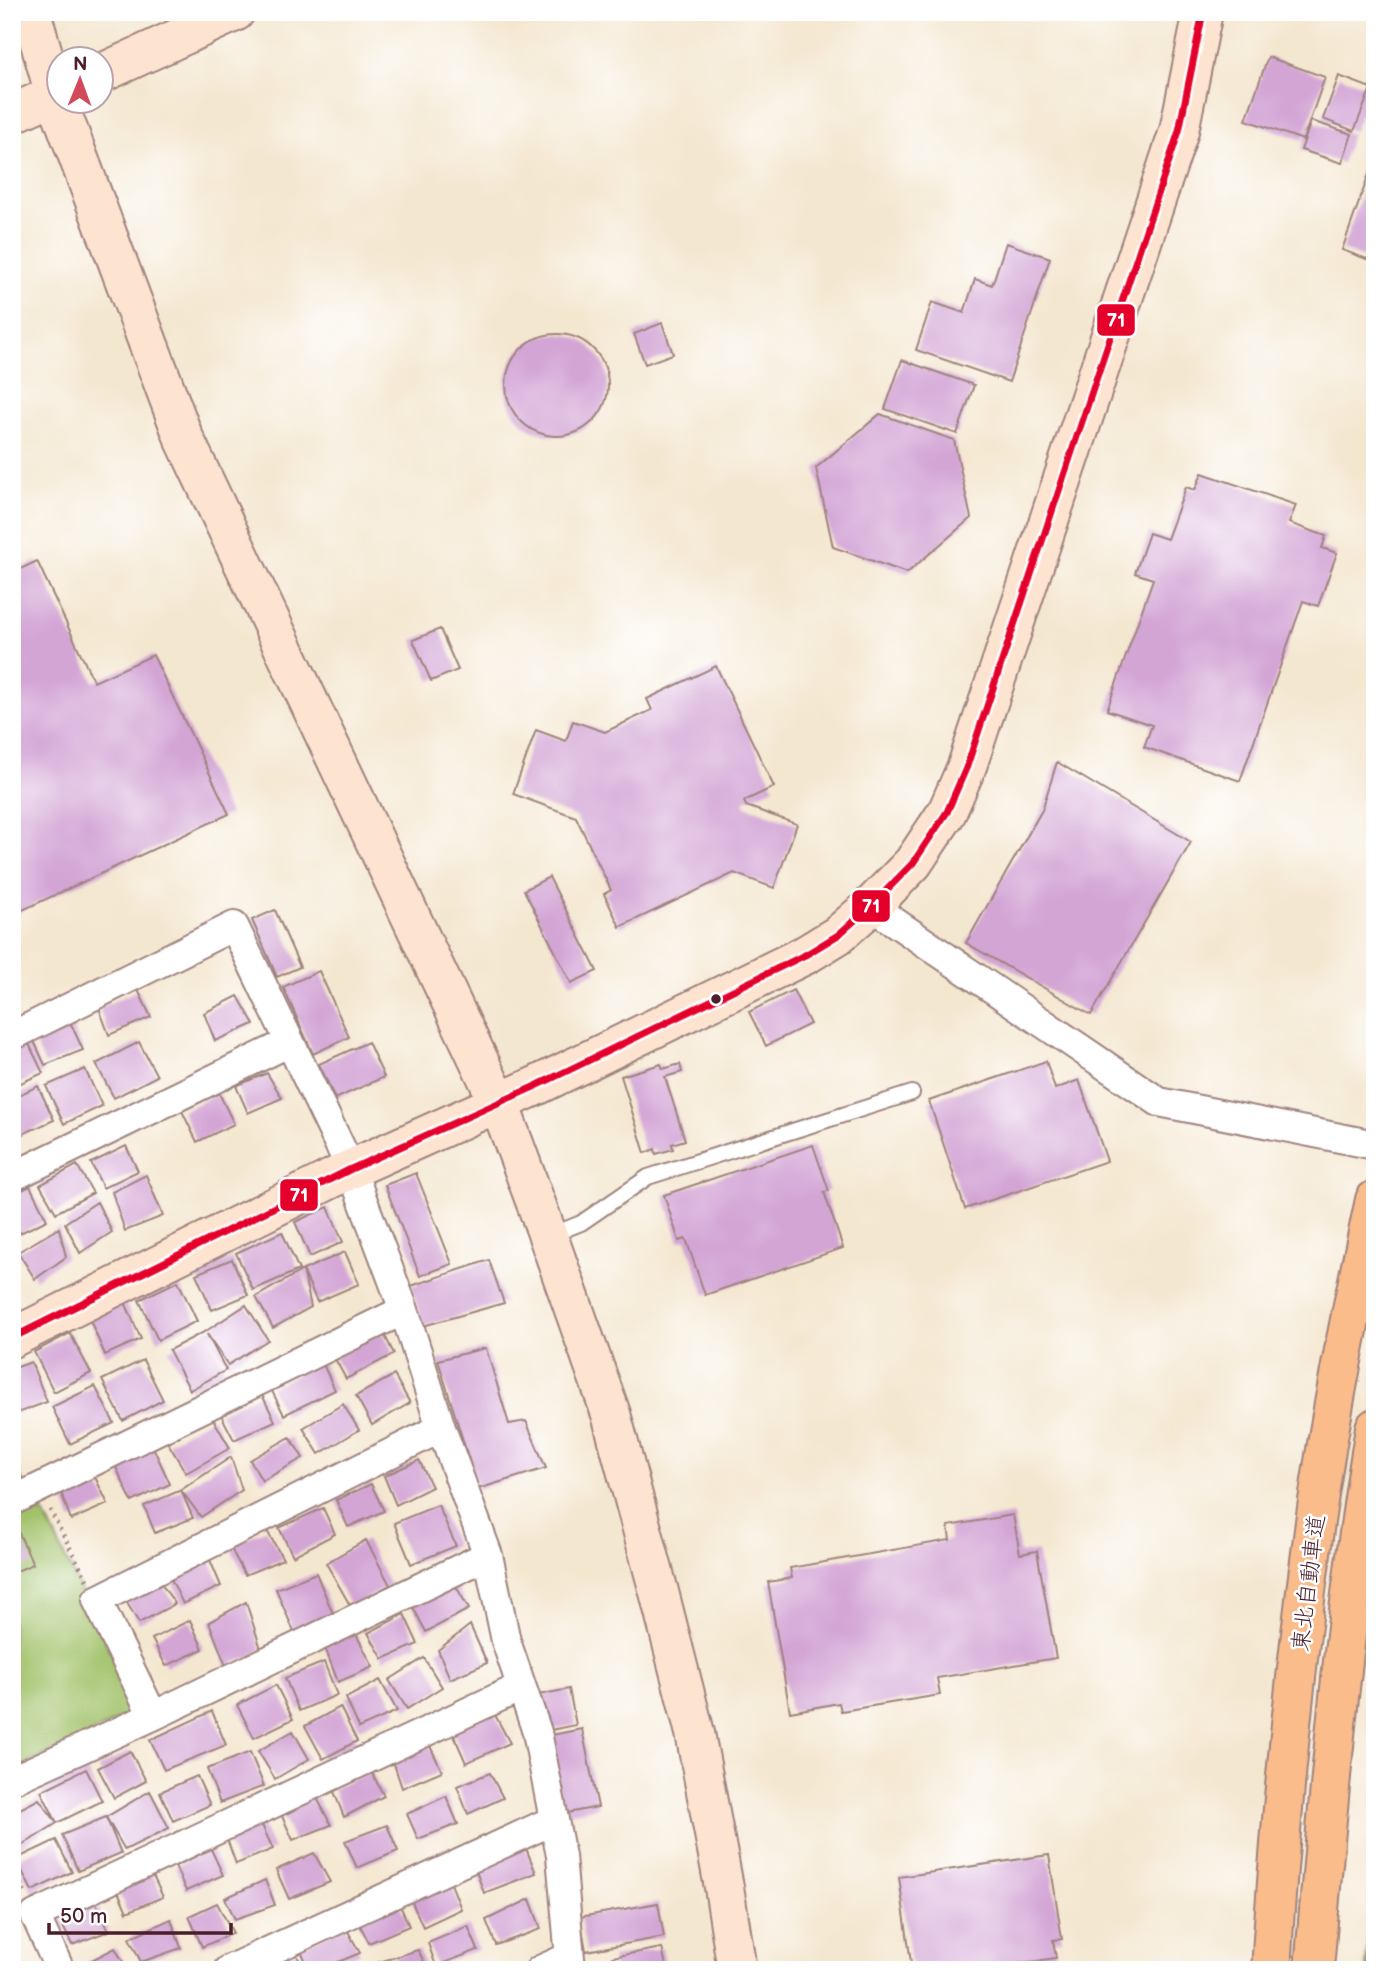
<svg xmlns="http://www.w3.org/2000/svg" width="1387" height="1982" viewBox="0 0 1387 1982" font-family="'Balsamiq Sans','Klee One',sans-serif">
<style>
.green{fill:#a2c26b;stroke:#76704b;stroke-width:2}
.forest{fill:#81a85f;stroke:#666445;stroke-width:2}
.building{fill:#d3a5d5}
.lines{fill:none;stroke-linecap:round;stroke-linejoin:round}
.lane-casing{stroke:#9f837e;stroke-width:18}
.street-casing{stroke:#9f837e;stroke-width:32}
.secondary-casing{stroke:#9f837e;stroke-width:42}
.highway-casing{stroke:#9f837e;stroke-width:42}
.path{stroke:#9f837e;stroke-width:4.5;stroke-dasharray:2 5;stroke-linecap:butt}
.lane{stroke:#fff;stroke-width:14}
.street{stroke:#fff;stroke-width:28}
.secondary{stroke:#fde4d1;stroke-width:38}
.highway{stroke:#fabc8b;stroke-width:38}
.bus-1-casing{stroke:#fff;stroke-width:12}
.bus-1{stroke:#e4002b;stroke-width:7}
.bus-dot{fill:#4a1f2b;stroke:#fff;stroke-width:2.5}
.labels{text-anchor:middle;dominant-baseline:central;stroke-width:5;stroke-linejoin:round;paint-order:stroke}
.street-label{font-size:23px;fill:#4a1f2b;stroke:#fff}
.line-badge{stroke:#fff;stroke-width:2.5}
.badge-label{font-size:19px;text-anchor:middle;font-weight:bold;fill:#fff}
</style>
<rect width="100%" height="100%" fill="#fff"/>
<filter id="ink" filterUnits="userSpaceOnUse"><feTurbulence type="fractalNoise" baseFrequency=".0143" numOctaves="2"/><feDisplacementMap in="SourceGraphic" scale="14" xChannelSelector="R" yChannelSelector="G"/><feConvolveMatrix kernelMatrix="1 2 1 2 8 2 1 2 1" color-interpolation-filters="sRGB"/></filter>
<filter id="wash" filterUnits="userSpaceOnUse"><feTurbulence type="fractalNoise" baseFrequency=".00686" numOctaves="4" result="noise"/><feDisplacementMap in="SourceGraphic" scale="28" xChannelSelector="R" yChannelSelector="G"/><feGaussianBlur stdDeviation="1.57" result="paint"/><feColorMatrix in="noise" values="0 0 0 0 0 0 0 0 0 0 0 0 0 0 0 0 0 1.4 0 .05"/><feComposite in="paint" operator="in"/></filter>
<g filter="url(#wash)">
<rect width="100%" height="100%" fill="#f4e7d0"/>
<path class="green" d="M22,1506L44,1513L133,1699L127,1716L12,1771V1510Z"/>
<path class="forest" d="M1375,1795V1970H1366Z"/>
<g id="blocks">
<path class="building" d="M1268,57L1325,77L1303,140L1246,120Z
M1339,76L1371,88L1354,131L1323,119Z
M1311,121L1352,134L1342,163L1301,150Z
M1375,157V262L1342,250Z
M1006,243L1050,258L1009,382L916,350L932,302L964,313L975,279L992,285Z
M662,323L673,354L645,364L634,334Z
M506 385a51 51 0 1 1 102 0a51 51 0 1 1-102 0Z
M902,360L974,385L957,434L885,409Z
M880,414L954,440L971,518L907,573L833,547L816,468Z
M1202,473L1296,505L1289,523L1326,536L1322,548L1337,553L1318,606L1303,601L1240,781L1144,747L1152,725L1107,710L1153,579L1135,573L1149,533L1167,539L1186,487L1195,490Z
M37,561L94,682L153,655L229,814L12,915V573Z
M440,629L458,670L431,681L413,640Z
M716,666L774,787L744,801L746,806L797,824L774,888L734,873L620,927L604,894L611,890L576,817L513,794L536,730L566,741L573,721L605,732L652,710L647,699Z
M1057,762L1191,842L1091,1015L966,943L1042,810Z
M549,877L597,971L571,983L524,890Z
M275,910L300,967L277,977L252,920Z
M319,971L349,1037L313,1054L283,987Z
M138,990L151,1017L109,1035L99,1008Z
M793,990L810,1024L766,1046L749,1012Z
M238,996L254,1024L215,1041L204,1013Z
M71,1024L83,1050L45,1065L33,1039Z
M28,1042L43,1073L12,1087V1049Z
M139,1042L157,1076L114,1098L96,1064Z
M368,1042L384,1077L335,1099L319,1064Z
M1046,1061L1055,1089L1079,1080L1107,1161L965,1209L929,1101Z
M661,1064L663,1069L680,1064L682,1072L665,1077L685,1140L672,1144L673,1149L656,1154L655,1149L645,1153L621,1076Z
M85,1069L102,1106L64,1124L46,1086Z
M267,1073L282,1098L248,1113L236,1086Z
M38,1086L54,1120L16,1137L12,1129V1098Z
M219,1093L234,1124L197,1142L182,1111Z
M813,1145L829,1191L824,1192L843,1248L705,1295L686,1239L679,1241L664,1195Z
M126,1146L138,1171L103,1188L91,1163Z
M77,1165L93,1193L56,1213L40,1185Z
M416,1173L452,1264L420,1276L385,1185Z
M146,1175L163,1216L125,1231L112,1192Z
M30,1186L47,1220L12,1237V1195Z
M97,1202L112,1232L80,1253L65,1223Z
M328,1207L343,1242L310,1257L295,1222Z
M59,1228L66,1257L35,1279L18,1252Z
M282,1232L299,1270L253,1290L236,1253Z
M345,1252L359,1284L317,1302L303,1270Z
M232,1259L248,1295L212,1310L196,1274Z
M489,1260L504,1303L423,1326L411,1286Z
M303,1270L311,1307L273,1328L256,1297Z
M178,1281L197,1321L158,1340L139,1300Z
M125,1302L141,1339L105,1355L89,1318Z
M246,1305L268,1340L228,1365L207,1334L226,1370L190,1390L169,1350L206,1331Z
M383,1332L394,1354L346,1379L334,1357Z
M70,1333L91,1373L54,1392L34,1352Z
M486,1348L509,1424L526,1421L546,1468L478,1489L438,1360Z
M143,1360L163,1400L123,1421L102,1380Z
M31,1362L47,1402L12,1415V1369Z
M322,1362L335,1390L284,1415L270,1387Z
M394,1375L410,1403L372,1425L356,1396Z
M95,1386L114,1423L70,1444L52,1407Z
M261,1393L275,1421L234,1440L220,1413Z
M343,1404L359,1430L319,1454L303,1428Z
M212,1417L230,1448L186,1473L168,1443Z
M290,1437L303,1458L262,1481L250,1460Z
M153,1447L170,1484L132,1502L115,1465Z
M231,1457L242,1490L201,1517L181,1490Z
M12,1458L23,1479L12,1484Z
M419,1460L432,1487L396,1505L384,1476Z
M94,1475L108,1504L71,1520L60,1489Z
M371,1484L384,1511L348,1527L336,1500Z
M181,1490L193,1518L155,1533L144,1506Z
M438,1505L456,1546L411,1564L394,1523Z
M323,1508L335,1534L293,1556L279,1528Z
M1013,1515L1020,1554L1037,1551L1056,1658L937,1678L940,1695L841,1711L839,1703L790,1712L768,1582L792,1578L790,1568L950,1540L948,1526Z
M12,1518L33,1564L12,1573Z
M266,1529L283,1559L245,1575L230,1547Z
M366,1540L390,1585L351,1607L326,1563Z
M210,1560L221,1586L183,1604L171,1579Z
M316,1573L334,1616L294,1632L276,1589Z
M159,1580L175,1604L139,1623L124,1598Z
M453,1581L469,1609L426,1632L412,1605Z
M246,1602L262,1652L226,1666L209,1622Z
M404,1614L418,1644L383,1659L368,1633Z
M190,1620L203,1649L166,1666L152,1639Z
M470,1625L487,1663L450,1679L438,1650Z
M356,1634L373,1667L338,1682L324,1645Z
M424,1658L442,1687L407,1709L389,1680Z
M324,1662L337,1695L299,1711L285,1678Z
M380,1680L397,1711L359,1728L346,1698Z
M276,1685L293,1719L254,1738L237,1705Z
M569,1689L576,1725L545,1731L538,1695Z
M340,1707L357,1741L323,1759L305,1726Z
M212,1711L226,1745L164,1770L150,1740Z
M494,1713L510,1743L466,1763L452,1731Z
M582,1729L598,1807L562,1814L547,1736Z
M293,1731L309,1759L275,1779L258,1751Z
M429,1744L442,1771L402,1788L393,1761Z
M130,1751L146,1781L114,1798L98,1768Z
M250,1752L264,1786L220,1803L207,1769Z
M86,1769L102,1801L57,1823L41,1791Z
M371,1771L384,1796L344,1817L333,1789Z
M490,1773L503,1798L468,1814L457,1786Z
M197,1776L210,1805L173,1821L160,1792Z
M150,1791L169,1828L125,1850L106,1817L121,1853L78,1871L62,1835L106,1817Z
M316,1796L331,1825L293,1840L281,1814Z
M446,1796L458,1824L418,1839L407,1814Z
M39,1799L57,1823L15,1850L12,1844V1813Z
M261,1823L273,1849L236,1864L227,1839Z
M387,1825L398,1851L357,1868L345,1841Z
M56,1840L72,1872L32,1891L16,1859Z
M525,1846L536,1873L484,1893L475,1868Z
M211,1849L223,1875L186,1891L175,1866Z
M314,1853L330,1882L289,1899L276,1870Z
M1049,1855L1062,1939L1053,1940L1056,1958L977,1970H912L899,1877Z
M151,1872L163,1897L127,1912L117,1889Z
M265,1880L275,1905L235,1919L225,1898Z
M450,1881L461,1909L423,1927L410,1898Z
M530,1899L541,1929L496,1945L486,1920Z
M96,1903L109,1931L72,1945L60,1920Z
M217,1903L233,1933L202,1947L189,1916Z
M399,1903L409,1926L369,1943L358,1921Z
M658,1903L664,1937L586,1951L580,1917Z
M171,1919L181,1948L141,1962L129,1938Z
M345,1926L360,1953L319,1970H310L299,1947Z
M468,1926L478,1950L436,1966L428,1943Z
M115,1948L128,1970H77L76,1968Z
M662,1948L667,1970H614L612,1957Z
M418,1950L428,1970H372L370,1965Z
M295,1951L304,1970H266L264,1966Z"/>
</g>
</g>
<g filter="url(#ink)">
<use href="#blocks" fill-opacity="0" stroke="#9f837e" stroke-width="2"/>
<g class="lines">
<g class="lane-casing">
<path id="lane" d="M549,1236L581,1223L648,1177L912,1093"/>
</g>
<g class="street-casing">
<path id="street" d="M871,906L1159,1102L1375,1145
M12,1036L234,926L351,1169L404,1310L441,1428L488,1555L506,1641L537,1732L561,1856L571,1970
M12,1177L290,1042
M12,1501L404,1310
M153,1716L97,1600L441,1428
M12,1780L153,1716L488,1555
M60,1970L35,1915L521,1687
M228,1970L554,1820
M540,1970L569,1957"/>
</g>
<g class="secondary-casing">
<path id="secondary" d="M31,12L55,95L183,436L499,1103L548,1236L611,1414L659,1592L695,1733L724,1887L737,1970
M102,73L235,12
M12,114L60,92
M12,1338L351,1169L538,1085L807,954L838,935L871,906L913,863L947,812L967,766L1179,131L1203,12"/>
</g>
<g class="highway-casing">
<path id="highway" d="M1271,1970C1280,1821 1295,1670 1315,1522C1330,1414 1352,1307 1375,1200
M1314,1970C1329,1787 1345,1609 1375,1428"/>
</g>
<path class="path" d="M50,1510L87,1580
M12,1865L25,1893"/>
<use href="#lane" class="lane"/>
<use href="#street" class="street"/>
<use href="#secondary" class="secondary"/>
<use href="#highway" class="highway"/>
<g class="bus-1-casing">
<path id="bus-1" d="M12,1338L351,1169L538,1085L807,954L838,935L871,906L913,863L947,812L967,766L1179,131L1203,12"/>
</g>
<use href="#bus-1" class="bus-1"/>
</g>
</g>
<circle class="bus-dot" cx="716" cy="999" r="6"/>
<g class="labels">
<g class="street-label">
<text transform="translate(1309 1583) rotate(-83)">東北自動車道</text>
</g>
</g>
<g class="line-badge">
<rect x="1096" y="303" width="40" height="34" rx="7" fill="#e4002b"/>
<rect x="851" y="889" width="40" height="34" rx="7" fill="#e4002b"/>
<rect x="279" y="1178" width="40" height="34" rx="7" fill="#e4002b"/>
</g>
<g class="badge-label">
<text x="1116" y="327">71</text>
<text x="871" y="913">71</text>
<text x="299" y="1202">71</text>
</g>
<rect width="1387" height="1982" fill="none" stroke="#fff" stroke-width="42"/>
<g transform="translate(80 80) rotate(1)"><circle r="33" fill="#ffffff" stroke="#b7a5aa" stroke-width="2"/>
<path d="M0-5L12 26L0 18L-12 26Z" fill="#d1495b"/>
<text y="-10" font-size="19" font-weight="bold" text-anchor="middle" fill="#4a1f2b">N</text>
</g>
<path d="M49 1923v10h182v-10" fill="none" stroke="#4a1f2b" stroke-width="3.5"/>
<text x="60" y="1923" font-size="21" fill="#4a1f2b" stroke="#ffffff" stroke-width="5" paint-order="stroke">50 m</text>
</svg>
